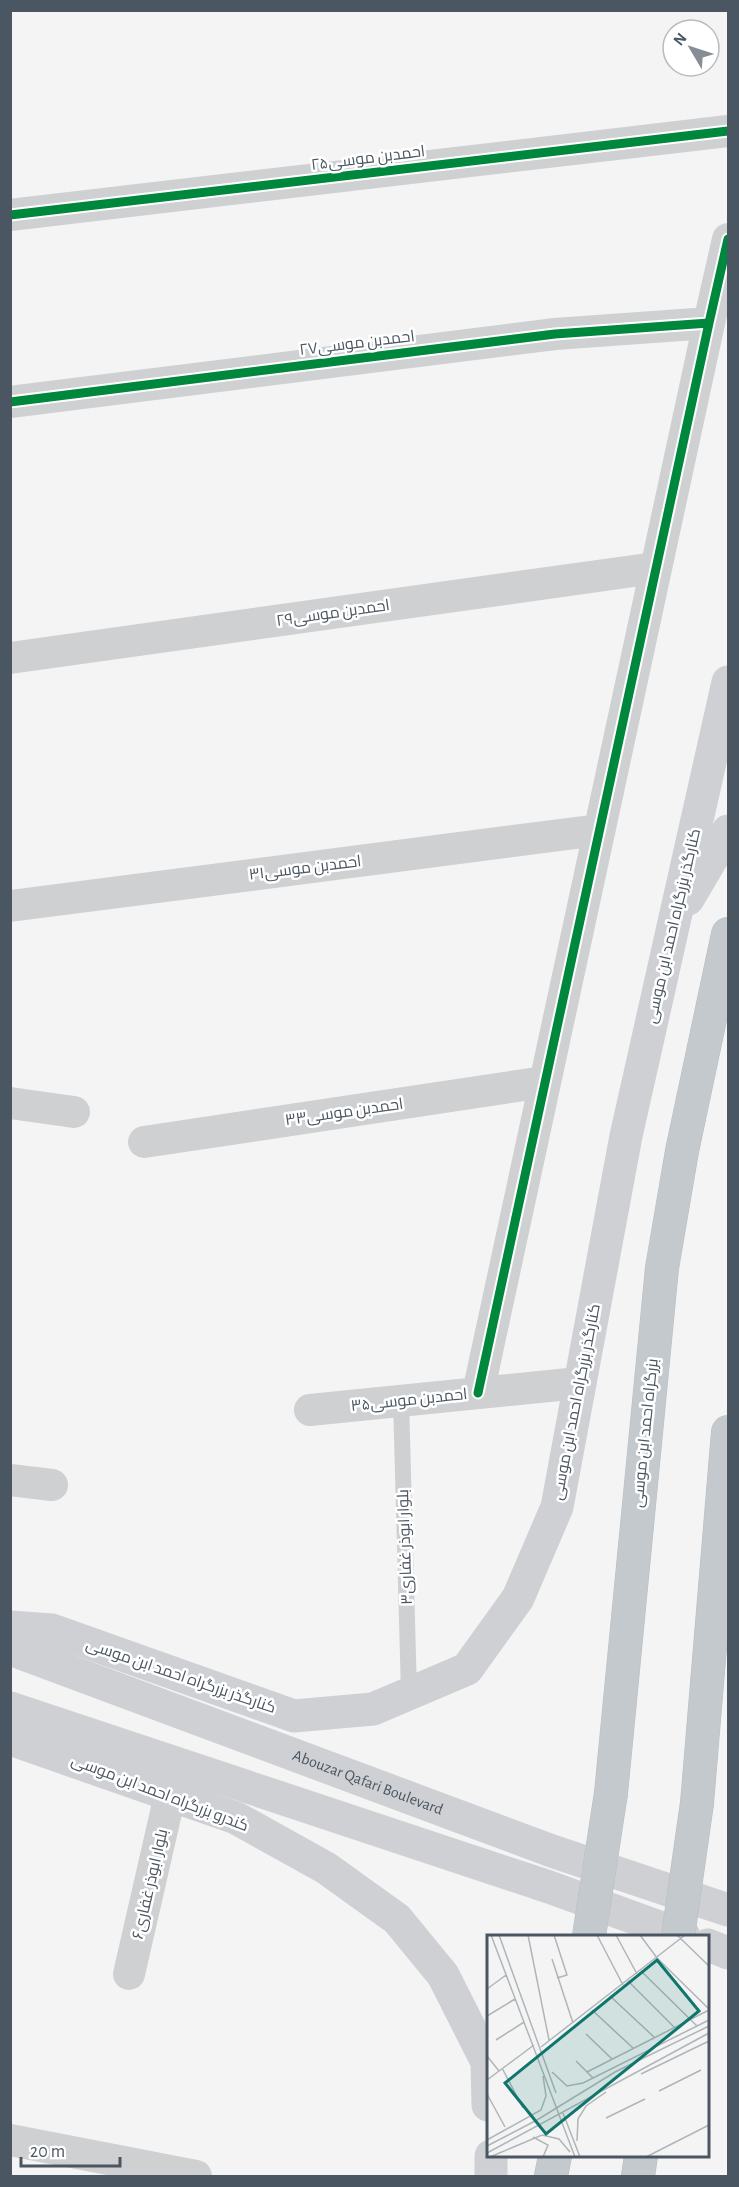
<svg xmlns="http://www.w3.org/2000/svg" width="739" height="2187" viewBox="0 0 739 2187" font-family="'Alegreya Sans',Cairo,sans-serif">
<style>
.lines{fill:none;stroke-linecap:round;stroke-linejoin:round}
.trunk-casing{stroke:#b9bec3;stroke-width:34}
.service{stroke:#ced0d2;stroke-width:16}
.minor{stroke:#ced0d2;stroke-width:32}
.secondary{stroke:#ced0d4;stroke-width:33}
.trunk{stroke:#c4c9cd;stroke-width:33}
.trunk-bridge-casing{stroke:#b9bec3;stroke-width:34;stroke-linecap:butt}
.trunk-bridge{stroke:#c4c9cd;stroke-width:33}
.cycleway-casing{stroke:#fff;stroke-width:13}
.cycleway{stroke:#00873e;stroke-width:9}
.labels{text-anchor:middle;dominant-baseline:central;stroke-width:5;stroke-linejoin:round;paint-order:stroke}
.street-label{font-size:16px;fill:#4a5661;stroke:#fff}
.inset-road{fill:none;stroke:#b0b5b9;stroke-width:1.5}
.view{fill:#0f766e;fill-opacity:0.15;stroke:#0f766e;stroke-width:3}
.inset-edge{fill:none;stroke:#4a5661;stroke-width:3}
</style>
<rect width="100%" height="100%" fill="#f4f4f4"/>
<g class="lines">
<g class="trunk-casing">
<path id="trunk" d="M611,1793L662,1268L682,1151L728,934
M697,1803L728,1432
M551,2176L555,2156
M638,2176L641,2156"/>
</g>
<path class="service" d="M401,1400L409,1693"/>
<path class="minor" d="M10,215L728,131
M10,402L555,334L709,323
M10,658L655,568
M10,906L599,830
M10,1103L74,1112
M144,1142L544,1082
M478,1393L709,323L728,239
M310,1410L579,1383
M10,1480L52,1485
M129,1974L170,1795
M10,2140L196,2176"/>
<g class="secondary">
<path d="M688,899L728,831"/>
<path d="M10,1627L52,1630L294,1716L373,1709L467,1669L518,1598L557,1507L626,1136L728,682"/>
<path id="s1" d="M10,1649L552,1851L728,1910"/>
<path d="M10,1708L549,1887L684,1936"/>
<path d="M10,1739L236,1818L326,1868L397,1919L443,1975L487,2062L488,2105"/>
<path d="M708,1945L728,1953"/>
<path d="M491,2156V2176"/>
</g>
<use href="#trunk" class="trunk"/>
<g class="trunk-bridge-casing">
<path id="trunk-bridge" d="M589,1936L611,1793
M678,1936L697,1803"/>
</g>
<use href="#trunk-bridge" class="trunk-bridge"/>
<g class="cycleway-casing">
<path id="cycleway" d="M10,215L728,131
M10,402L555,334L709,323
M478,1393L709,323L728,239"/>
</g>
<use href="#cycleway" class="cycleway"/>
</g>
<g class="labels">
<g class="street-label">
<text transform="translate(368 158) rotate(-7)">۲۵احمدبن موسی</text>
<text transform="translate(357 343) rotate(-7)">۲۷احمدبن موسی</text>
<text transform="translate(333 613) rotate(-8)">۲۹احمدبن موسی</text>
<text transform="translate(305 868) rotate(-7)">۳۱احمدبن موسی</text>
<text transform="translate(673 926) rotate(-77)">کنارگذر بزرگراه احمد ابن موسی</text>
<text transform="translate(344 1112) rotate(-8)">۳۳احمدبن موسی</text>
<text transform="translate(409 1400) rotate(-6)">۳۵احمدبن موسی</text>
<text transform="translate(576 1402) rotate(-79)">کنارگذر بزرگراه احمد ابن موسی</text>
<text transform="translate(645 1433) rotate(-84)">بزرگراه احمد ابن موسی</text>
<text transform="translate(405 1547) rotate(-92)">بلوار ابوذر غفاری۳</text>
<text transform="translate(181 1676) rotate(19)">کنارگذر بزرگراه احمد ابن موسی</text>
<text stroke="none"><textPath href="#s1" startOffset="382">Abouzar Qafari Boulevard</textPath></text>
<text transform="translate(160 1793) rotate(21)">کندرو بزرگراه احمد ابن موسی</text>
<text transform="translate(150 1884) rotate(-77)">بلوار ابوذر غفاری۶</text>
</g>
</g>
<g transform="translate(487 1935)">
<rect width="222" height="222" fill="#f4f4f4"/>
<path class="inset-road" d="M4,0L88,222M12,0L69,158M41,0L62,105M67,0L80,40L70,43M110,0L136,50M129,0L150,39M153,0L170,23L222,74M190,0L222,31M65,24L86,88M154,36L210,91M141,46L187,92M0,54L19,40M123,61L167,102M105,75L146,113M0,81L28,64M99,99L125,124M9,105L37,87M54,112L198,0M0,121L12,136M89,126L106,143M15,133L36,173M65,137L80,151L96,148L222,85M100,137L222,75M154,139L222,106M0,145L47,110M172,156L214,135M0,159L18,192M76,178L93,222M119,183L158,164M46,202L61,210L56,222M0,205L54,175L59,161L56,141M90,206L91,184L99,171L119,157M0,211L50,185L128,137L222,91M0,218L222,98M3,222L55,200L72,204L83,217M159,222L222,190"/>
<path class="view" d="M170,25L212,76L59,199L18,148Z"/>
<rect width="222" height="222" class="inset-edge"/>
</g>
<rect width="739" height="2187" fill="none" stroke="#4a5661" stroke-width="24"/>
<g transform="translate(691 48) rotate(309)"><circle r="28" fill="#ffffff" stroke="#b7bbc0" stroke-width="1.5"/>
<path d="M0-4.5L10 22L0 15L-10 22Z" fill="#868d94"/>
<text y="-9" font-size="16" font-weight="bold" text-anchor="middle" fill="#4a5661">N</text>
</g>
<path d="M21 2157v9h99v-9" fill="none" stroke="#4a5661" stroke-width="3"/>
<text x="30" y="2157" font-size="18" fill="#4a5661" stroke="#ffffff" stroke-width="4.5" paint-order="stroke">20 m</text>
</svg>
